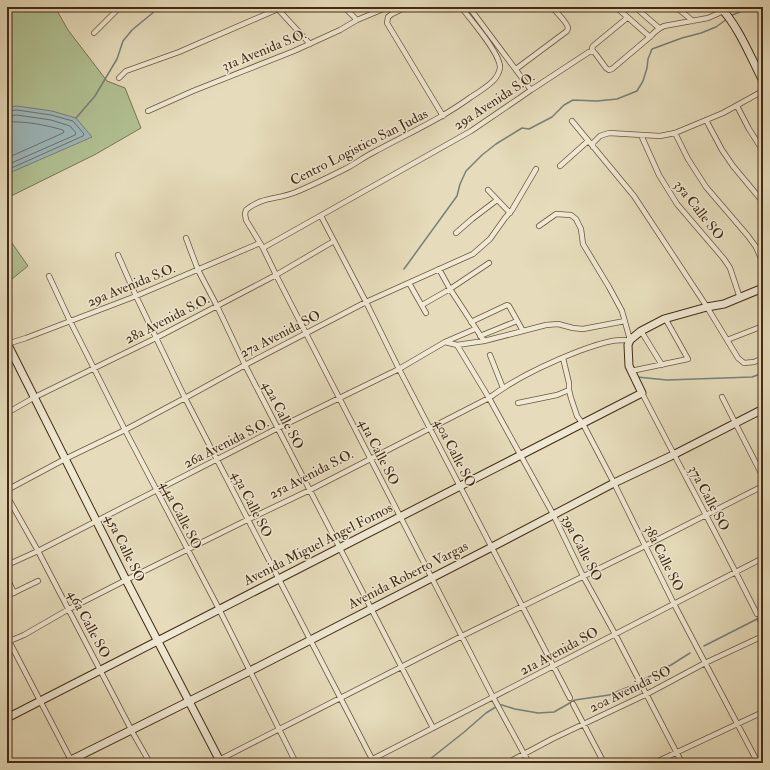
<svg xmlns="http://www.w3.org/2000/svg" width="770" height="770" viewBox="0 0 770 770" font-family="'IM FELL Double Pica',serif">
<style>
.green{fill:#b1c193;stroke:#7a7653}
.water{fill:#9cb8bc;stroke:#788078}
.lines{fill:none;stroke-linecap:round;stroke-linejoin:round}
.shore{stroke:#6f7268;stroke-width:1}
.stream{stroke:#788078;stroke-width:1.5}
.street-casing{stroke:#6b573d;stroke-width:6}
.secondary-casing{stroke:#422b13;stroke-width:9}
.street{stroke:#efe8d3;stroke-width:4.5}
.secondary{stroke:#efe8d3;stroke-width:7}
.labels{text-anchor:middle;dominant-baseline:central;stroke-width:3;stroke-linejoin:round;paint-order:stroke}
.street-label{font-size:14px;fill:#422b13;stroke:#efe8d3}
</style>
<rect width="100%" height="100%" fill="#e6dcbb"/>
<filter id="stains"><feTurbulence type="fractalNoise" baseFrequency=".005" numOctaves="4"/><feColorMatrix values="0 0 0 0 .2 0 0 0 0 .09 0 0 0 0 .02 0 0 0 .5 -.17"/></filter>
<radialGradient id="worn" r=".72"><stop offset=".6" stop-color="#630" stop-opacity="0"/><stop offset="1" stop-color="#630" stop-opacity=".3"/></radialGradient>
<path class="green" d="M7,7H55L68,30L107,81L125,88L141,128L96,154L7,198Z
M7,236L28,266L7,283Z"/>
<path class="water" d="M17,106L52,111L76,118L92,137L7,174V107Z"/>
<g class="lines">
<path class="shore" d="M7,111L17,110L51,115L73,121L84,134L83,136L7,170
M7,116L17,115L51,120L70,126L76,133L75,135L7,165
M7,122C26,121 45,125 63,130L64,132L63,133L7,158"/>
<path class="stream" d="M730,16L752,7
M76,118L95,96L117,59L123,41L132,30L155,11L163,7
M404,269L457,196L460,184L466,171L482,155L496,144L522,128L529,129L552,117L564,105L573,100L597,101L617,99L637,91L643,81L647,68L648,59L652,49L682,38L701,33L716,27L727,19
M637,377L667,380L752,377L763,373
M704,646L763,616
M641,681L671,665L690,653
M425,763L463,733L486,713L499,705H502L515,709L538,713L554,712L575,700L609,695L638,683"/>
<g class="street-casing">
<path id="street" d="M276,7L310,44
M344,7L357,20
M406,7L392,14L388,17L387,23L443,116
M461,7C470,19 501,54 500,68C499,73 497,77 493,81C487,87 479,92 471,97C441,119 407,134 374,152C364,157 355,164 345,169C329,177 313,185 296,192C277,200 263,196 246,210L245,214L246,220L263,248L276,275L493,697L529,763
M469,7L531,90
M616,7L650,37
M635,7L659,28
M676,7L693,21
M94,33L120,7
M593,51L592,48L593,46L627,18
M516,69L567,31C567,30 568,29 568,28C568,23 555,11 552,7
M119,78L126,71L179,52L278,9L280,7
M737,106L749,129L763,151
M148,111L193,91L294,51L340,30L357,20L388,7
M706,120L722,150L733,166L763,202
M572,121L634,196L707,307L738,358L744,363L754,362L763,358
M675,133L688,159L706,187L748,236L756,247L763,263
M641,135L659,175L677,204L724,259L730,268L740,298
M593,147V143L600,136L609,133L660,136L675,133L723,113L763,91
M560,166L588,141
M488,190L510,213
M321,216L366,302L399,369L570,698
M456,233L472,219L497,200
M186,238L198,270L217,306L245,365L433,728
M263,248L471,131L521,97L531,90L589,52L593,51L595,53L606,68L609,70L612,69L651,36C655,31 658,29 664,26L708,18L717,14L730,7
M118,255L136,296L185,398L372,759
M439,269L450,289L484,341
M49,276L70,321L125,430L219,609L296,763
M409,283L426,313
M422,305L450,289L489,263
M471,322L507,305L509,306L523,331
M641,331L662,365
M480,336L517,321
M727,340L763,326
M445,342L457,345L484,341L546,325L558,324L573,328L583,329L625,321
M7,344L26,338L136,296L260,243
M457,345L489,398L553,514L583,576L615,634L682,763
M490,355L503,388
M563,358L569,383V390L571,398L577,416L583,424L614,483L674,604L758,763
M631,371L688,359L665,318
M642,393C680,467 720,540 757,614
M722,397L763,477
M518,403L557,395L569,390
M7,413L35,397L156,338L276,275L334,241
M7,490L65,459L125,430L185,398L245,365L366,302L473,254L490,239L505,218L512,210L536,169
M7,496L38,551L134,735L150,763
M7,565L38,551L278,428L399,369L445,342L475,329
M7,578L14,593
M7,596L38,581
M760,620L763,625
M9,641L72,762
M7,642L24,635L69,609L126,580L247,520L310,490L489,398C516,378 548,363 579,351C590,347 601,343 612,341C618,340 624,340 630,340L622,311L609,287L583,244L581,229L576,219L571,215L556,214L539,226
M573,704L604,763
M213,763L462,636L645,546L763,486
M365,763L763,558
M507,763L552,739L647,694L705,663L763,636
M654,763L763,712"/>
</g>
<g class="secondary-casing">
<path id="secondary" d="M720,7C739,27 750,56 763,81
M7,343L126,580L221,763
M7,718L642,393L629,366L628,345L630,340L641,331L664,319L707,307L724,304L763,288
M65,763L250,671L492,547L614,483L671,456L763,409"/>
</g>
<use href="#street" class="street"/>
<use href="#secondary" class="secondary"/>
</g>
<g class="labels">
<g class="street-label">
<text transform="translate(264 50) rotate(-22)">31a Avenida S.O.</text>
<text transform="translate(494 101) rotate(-33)">29a Avenida S.O.</text>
<text transform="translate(359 147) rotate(-27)">Centro Logistico San Judas</text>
<text transform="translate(699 210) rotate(52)">35a Calle SO</text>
<text transform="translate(131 285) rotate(-22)">29a Avenida S.O.</text>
<text transform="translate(167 319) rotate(-27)">28a Avenida S.O.</text>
<text transform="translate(280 334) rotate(-27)">27a Avenida SO</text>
<text transform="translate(283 415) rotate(63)">42a Calle SO</text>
<text transform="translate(226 443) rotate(-27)">26a Avenida S.O.</text>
<text transform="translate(379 452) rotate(63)">41a Calle SO</text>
<text transform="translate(455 453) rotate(63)">40a Calle SO</text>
<text transform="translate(311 474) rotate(-27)">25a Avenida S.O.</text>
<text transform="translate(709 498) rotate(62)">37a Calle SO</text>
<text transform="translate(252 504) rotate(63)">43a Calle SO</text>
<text transform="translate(181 515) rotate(63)">44a Calle SO</text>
<text transform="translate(318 544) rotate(-27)">Avenida Miguel Angel Fornos</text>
<text transform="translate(125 548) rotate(64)">45a Calle SO</text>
<text transform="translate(582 548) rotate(63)">39a Calle SO</text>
<text transform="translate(664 558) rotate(64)">38a Calle SO</text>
<text transform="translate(408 575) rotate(-27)">Avenida Roberto Vargas</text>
<text transform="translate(89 624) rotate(62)">46a Calle SO</text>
<text transform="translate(559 651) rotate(-28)">21a Avenida SO</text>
<text transform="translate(630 689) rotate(-26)">20a Avenida SO</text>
</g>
</g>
<rect width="770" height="770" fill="none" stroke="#e6dcbb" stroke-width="24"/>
<rect x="8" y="8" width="754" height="754" fill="none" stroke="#422b13" stroke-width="2"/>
<rect x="12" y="12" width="746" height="746" fill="none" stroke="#422b13"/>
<rect width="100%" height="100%" filter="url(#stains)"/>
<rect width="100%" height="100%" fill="url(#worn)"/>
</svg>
